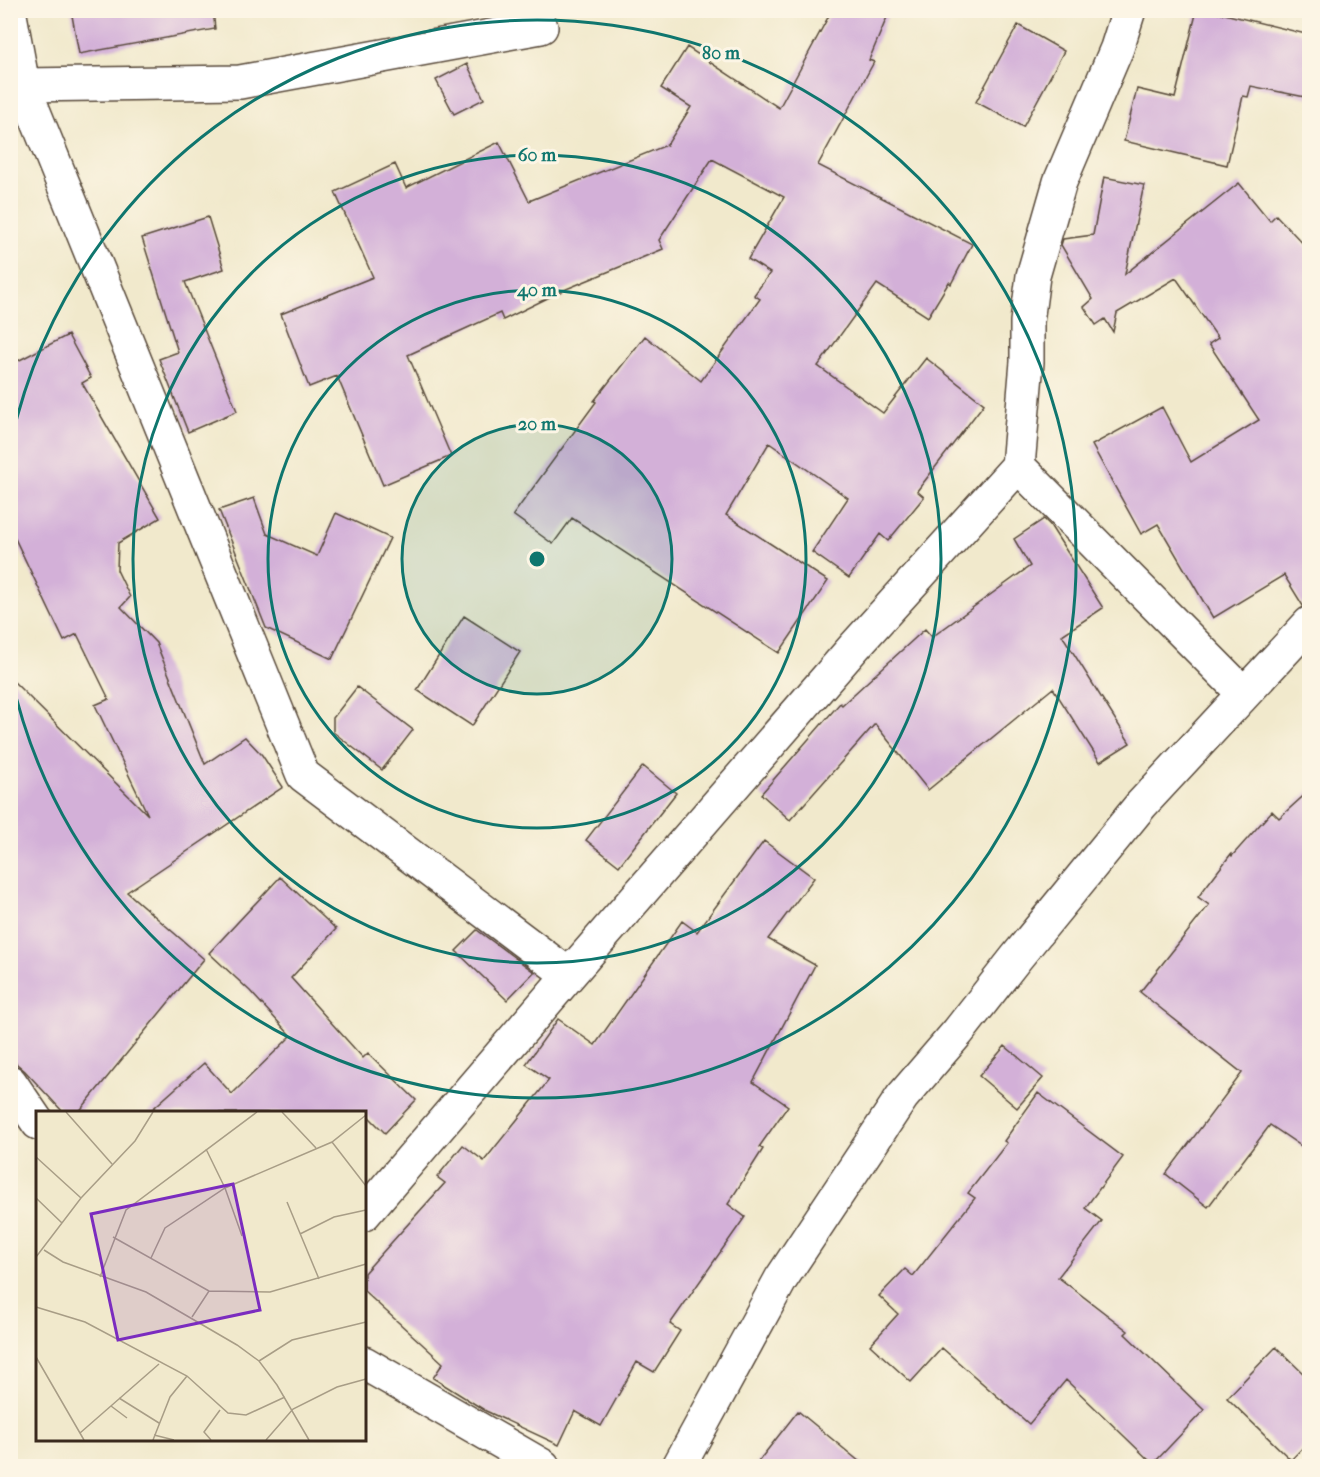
<svg xmlns="http://www.w3.org/2000/svg" width="1320" height="1477" viewBox="0 0 1320 1477" font-family="'IM FELL French Canon',serif">
<style>
.building{fill:#d3b0d8}
.lines{fill:none;stroke-linecap:round;stroke-linejoin:round}
.minor-casing{stroke:#564738;stroke-width:36}
.minor{stroke:#fff;stroke-width:33}
.ring{fill:none;stroke:#0f766e;stroke-width:3}
.inset-road{fill:none;stroke:#a89d86;stroke-width:1.5}
.view{fill:#7b2cbf;fill-opacity:0.15;stroke:#7b2cbf;stroke-width:3}
.inset-edge{fill:none;stroke:#3b2a1e;stroke-width:3}
.centre{fill:#0f766e;stroke:#fcf5e5;stroke-width:3}
.ring-label{font-size:18px;text-anchor:middle;font-weight:bold;fill:#0f766e;stroke:#fcf5e5;stroke-width:6;stroke-linejoin:round;paint-order:stroke}
</style>
<rect width="100%" height="100%" fill="#fcf5e5"/>
<filter id="ink" filterUnits="userSpaceOnUse"><feTurbulence type="fractalNoise" baseFrequency=".0167" numOctaves="2"/><feDisplacementMap in="SourceGraphic" scale="12" xChannelSelector="R" yChannelSelector="G"/><feConvolveMatrix kernelMatrix="1 2 1 2 8 2 1 2 1" color-interpolation-filters="sRGB"/></filter>
<filter id="wash" filterUnits="userSpaceOnUse"><feTurbulence type="fractalNoise" baseFrequency=".008" numOctaves="4" result="noise"/><feDisplacementMap in="SourceGraphic" scale="24" xChannelSelector="R" yChannelSelector="G"/><feGaussianBlur stdDeviation="1.35" result="paint"/><feColorMatrix in="noise" values="0 0 0 0 0 0 0 0 0 0 0 0 0 0 0 0 0 1.4 0 .05"/><feComposite in="paint" operator="in"/></filter>
<g filter="url(#wash)">
<rect width="100%" height="100%" fill="#f1e9cc"/>
<g id="blocks">
<path class="building" d="M71,10H213L215,29L79,54Z
M832,10H890L869,60L874,62L818,165L972,244L951,284L949,282L928,317L877,284L818,366L883,413L926,358L984,404L917,491L924,497L888,541L880,534L849,578L812,552L848,498L769,443L726,515L828,581L779,653L572,518L553,544L513,515L596,402L594,401L645,336L701,381L760,299L754,295L770,273L748,259L784,197L712,159L659,240L663,249L564,290L503,320L500,313L408,355L451,456L383,485L337,376L309,387L281,314L373,277L335,192L395,164L406,188L499,142L529,201L667,145L691,107L661,88L687,47L779,108Z
M1197,10H1208L1310,35V98L1251,86L1248,97L1243,96L1227,165L1124,141L1137,89L1175,98Z
M1018,25L1064,51L1023,127L976,102Z
M467,64L484,99L454,114L436,80Z
M1104,177L1144,185L1125,274L1239,183L1270,221L1276,215L1310,251V605L1303,606L1284,575L1213,618L1158,524L1141,534L1092,445L1162,407L1191,462L1259,420L1209,344L1218,338L1176,278L1117,313L1113,332L1105,319L1096,325L1084,307L1093,299L1061,245L1063,239L1093,235Z
M208,217L224,269L185,282L237,411L188,432L159,359L178,352L142,238Z
M68,335L91,378L82,383L160,518L118,543L117,570L130,597L121,607L156,643L205,764L245,737L262,755L283,787L127,892L204,959L78,1113H64L25,1071L10,1058V678L148,815L95,705L109,699L77,634L64,641L10,528V365Z
M254,498L267,534L317,556L336,513L390,538L332,659L266,628L219,510Z
M1044,519L1050,525L1103,608L1062,635L1130,743L1100,762L1053,688L928,790L875,724L790,820L761,794L840,703L842,705L925,629L932,637L1030,566L1014,539Z
M464,616L520,652L472,726L417,690Z
M357,687L413,730L382,770L333,732V718Z
M643,766L676,793L619,866L586,840Z
M1310,790V1152L1270,1125L1208,1207L1166,1174L1242,1073L1140,992L1209,905L1198,897L1231,854L1232,856L1272,811L1279,818Z
M764,841L814,878L768,939L815,965L753,1082L788,1106L759,1147L763,1149L728,1204L745,1217L670,1324L680,1331L654,1372L637,1362L601,1426L575,1411L559,1445L486,1411L433,1378L443,1363L364,1291V1273L445,1183L437,1177L463,1145L484,1161L549,1080L526,1064L558,1019L595,1045L682,921L697,932Z
M280,877L336,929L291,978L363,1058L368,1053L416,1100L385,1133L365,1113H148L204,1063L232,1094L291,1036L250,991L209,953Z
M477,930L534,972L507,1000L456,951Z
M1005,1046L1043,1078L1017,1108L979,1076Z
M1038,1093L1123,1157L1085,1208L1102,1221L1058,1277L1128,1331L1125,1334L1204,1410L1153,1464L1066,1380L1029,1424L942,1348L911,1382L870,1345L898,1314L879,1296L905,1269L913,1276L975,1198L968,1193L1007,1143L1004,1141Z
M1276,1347L1310,1380V1440L1291,1460L1227,1398Z
M798,1411L866,1467H754Z"/>
</g>
</g>
<g filter="url(#ink)">
<use href="#blocks" fill-opacity="0" stroke="#564738" stroke-width="1.5"/>
<g class="lines">
<g class="minor-casing">
<path id="minor" d="M1129,10L1117,48L1060,182L1033,276L1027,322V362L1018,466L1243,693
M10,15L23,85L303,775L569,975
M10,89L23,85L240,82L541,27
M10,1082L38,1123
M364,1214L569,975L855,646L1018,466
M364,1363L543,1466
M679,1466L781,1279L902,1097L958,1032L1016,958L1141,805L1310,623"/>
</g>
<use href="#minor" class="minor"/>
</g>
</g>
<circle cx="537" cy="559" r="135" fill="#0f766e" fill-opacity=".12"/>
<g class="ring">
<circle cx="537" cy="559" r="135"/>
<circle cx="537" cy="559" r="269"/>
<circle cx="537" cy="559" r="404"/>
<path d="M11 442A539 539 0 1 1 11 676"/>
</g>
<g transform="translate(36 1111)">
<rect width="330" height="330" fill="#f1e9cc"/>
<path class="inset-road" d="M30,1L76,53M246,1L280,37M296,31L330,75M170,38L189,77L206,125M0,46L45,87M0,87L26,112M251,91L283,168M264,123L298,106L330,99M77,126L173,180M8,139L27,151L110,181L201,234L223,250L241,274L273,329M0,146L45,87L99,30L117,1M115,147L129,117L189,77L296,31L330,4M64,166L90,99L221,1M0,196L49,211L151,265L192,302L210,304L249,286M156,206L173,180L234,181L330,153M0,246L48,329M223,250L256,229L330,211M83,287L123,312M75,295L91,307M44,322L123,253M118,324L138,329M117,329L134,286L151,265M175,329L168,321L184,299M230,329L257,298L301,276L330,268"/>
<path class="view" d="M197,73L224,199L82,229L55,103Z"/>
<rect width="330" height="330" class="inset-edge"/>
</g>
<circle cx="537" cy="559" r="9" class="centre"/>
<g class="ring-label">
<text x="721" y="59">80 m</text>
<text x="537" y="161">60 m</text>
<text x="537" y="296">40 m</text>
<text x="537" y="430">20 m</text>
</g>
<rect width="1320" height="1477" fill="none" stroke="#fcf5e5" stroke-width="36"/>
</svg>
